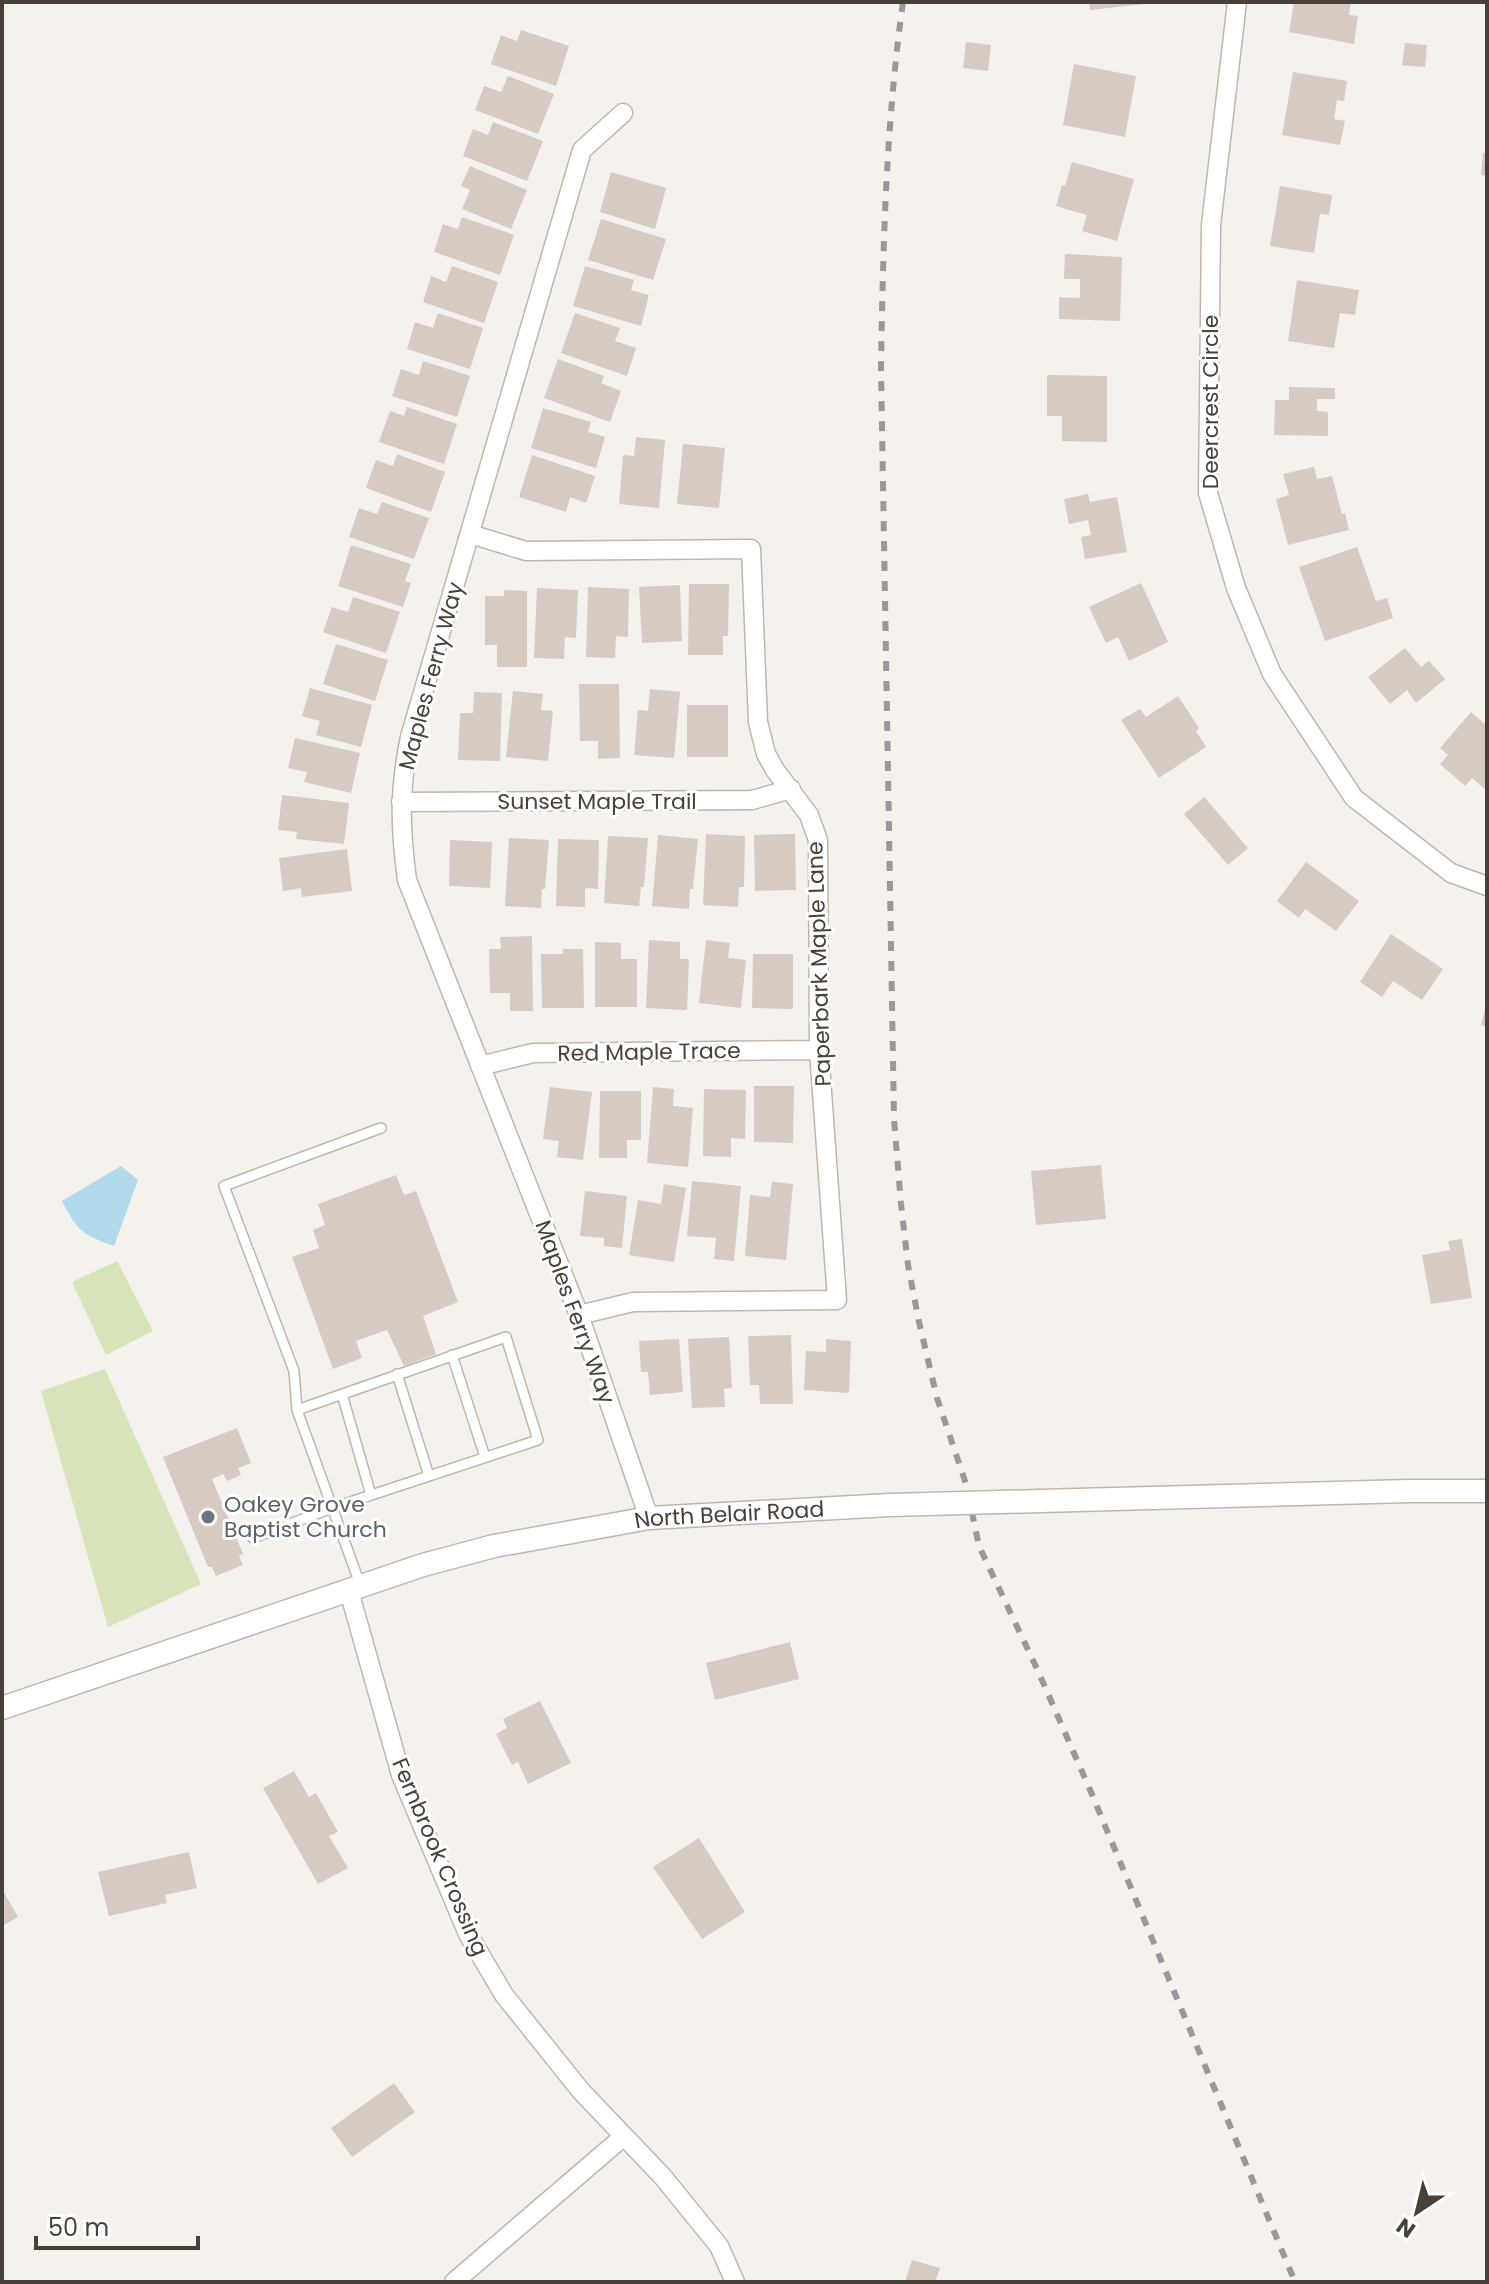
<svg xmlns="http://www.w3.org/2000/svg" width="1489" height="2284" viewBox="0 0 1489 2284" font-family="Poppins,sans-serif">
<style>
.green{fill:#d7e4ba}
.water{fill:#b0daea}
.building{fill:#d5cbc3}
.lines{fill:none;stroke-linecap:round;stroke-linejoin:round}
.service-casing{stroke:#bfb7af;stroke-width:12}
.minor-casing{stroke:#bfb7af;stroke-width:21}
.tertiary-casing{stroke:#bfb7af;stroke-width:25}
.service{stroke:#fff;stroke-width:9}
.minor{stroke:#fff;stroke-width:18}
.tertiary{stroke:#fff;stroke-width:22}
.rail{stroke:#999;stroke-width:6;stroke-dasharray:10 10;stroke-linecap:butt}
.tertiary-bridge-casing{stroke:#bfb7af;stroke-width:25;stroke-linecap:butt}
.tertiary-bridge{stroke:#fff;stroke-width:22}
.worship-dot{fill:#6b7280;stroke:#fff;stroke-width:3}
.labels{text-anchor:middle;dominant-baseline:central;stroke-width:6;stroke-linejoin:round;paint-order:stroke}
.street-label{font-size:22px;fill:#48413a;stroke:#fff}
.worship-label{font-size:22px;fill:#5b616d;stroke:#fff;text-anchor:start}
</style>
<rect width="100%" height="100%" fill="#f5f1ec"/>
<path class="green" d="M117,1261L153,1331L106,1355L72,1282Z
M105,1369L201,1584L108,1627L41,1391Z"/>
<path class="water" d="M121,1166L138,1180L114,1246C83,1235 77,1231 62,1201Z"/>
<path class="building" d="M1089,2H1144V4L1090,10Z
M1294,2H1351L1349,15L1358,16L1354,44L1289,32Z
M521,30L569,46L556,86L491,64L501,35L517,41Z
M966,42L991,45L988,71L963,68Z
M1405,43L1427,45L1425,67L1402,65Z
M1074,64L1136,76L1125,137L1063,125Z
M1293,72L1347,81L1344,101L1337,100L1334,119L1345,121L1340,145L1282,135Z
M508,76L554,94L538,134L475,110L484,86L501,92Z
M493,122L543,141L527,181L463,156L473,129L488,135Z
M1483,153H1487V176L1481,175Z
M1072,162L1134,179L1117,241L1082,231L1087,215L1056,206L1062,185L1065,186Z
M470,166L527,190L511,229L462,209L470,190L461,186Z
M611,172L666,188L655,229L600,212Z
M1280,186L1332,195L1329,215L1320,214L1314,253L1270,246Z
M462,217L514,235L500,275L434,252L443,224L458,229Z
M601,219L666,239L653,280L588,260Z
M1065,254L1122,257L1120,321L1059,319V297L1080,298V279H1064Z
M452,266L498,282L484,323L423,302L431,276L446,282Z
M585,266L634,280L631,290L649,295L641,326L573,306Z
M1297,280L1359,290L1355,315L1340,313L1334,348L1288,341Z
M438,313L483,328L470,369L407,349L415,322L433,328Z
M575,313L620,328L615,341L636,348L627,376L561,353Z
M558,359L604,376L601,383L621,391L610,422L544,398Z
M423,361L470,376L457,417L392,396L401,369L419,375Z
M1047,375L1107,376V442L1062,441V416H1047Z
M1289,387L1335,388V399H1317V411L1328,412V436L1274,435L1275,400H1289Z
M407,407L457,424L444,464L379,442L390,411L404,416Z
M543,408L591,422L588,432L605,437L596,468L531,448Z
M636,437L665,440L659,508L619,504L623,455L634,456Z
M683,444L725,448L719,508L677,504Z
M397,454L445,472L431,512L366,488L376,460L393,466Z
M532,455L595,476L586,503L570,497L566,512L519,497Z
M1314,467L1317,479L1332,476L1342,514L1345,513L1349,530L1288,545L1276,499L1289,495L1283,474Z
M1088,494L1090,502L1117,497L1127,552L1085,559L1081,537L1091,535L1088,520L1069,524L1064,499Z
M382,502L429,518L414,559L349,537L359,508L377,514Z
M351,545L411,564L405,581L411,583L403,607L338,586Z
M1357,547L1376,601L1387,598L1393,618L1325,641L1299,567Z
M1141,583L1168,642L1129,661L1118,637L1106,643L1089,607Z
M689,584H729L728,636H723V655H688Z
M680,585L682,641L642,643L639,587Z
M588,587L629,589L628,637L616,636L615,658L586,657Z
M537,588L578,590L576,638L565,637L564,659L534,658Z
M504,590L527,591V667H497V645H485V596H504Z
M353,597L400,612L386,653L323,632L332,607L348,612Z
M336,644L388,660L375,701L323,684Z
M1405,648L1421,667L1429,661L1445,679L1416,703L1407,690L1390,704L1368,677Z
M579,684H619L620,758L598,759V741H580Z
M310,688L372,705L361,747L316,735L320,721L302,716Z
M650,689L680,692L674,758L634,755L638,710L648,711Z
M513,691L543,694L541,710L553,711L548,761L506,757Z
M474,692L502,693L500,761L458,760L460,713H473Z
M1178,696L1199,728L1196,731L1206,747L1159,778L1121,720L1140,709L1146,717Z
M687,705H728V757H687Z
M1471,712L1487,726V791L1472,778L1465,786L1440,764L1448,755L1440,748Z
M295,738L360,753L351,793L304,782L307,772L288,768Z
M282,795L349,803L344,844L296,839L297,832L278,830Z
M1204,797L1248,848L1228,865L1184,814Z
M706,834L745,836L744,887H739L738,907L703,905Z
M795,834L796,890L755,891L754,835Z
M658,835L698,839L693,889H690L689,909L652,906Z
M608,836L648,838L644,887H641L639,906L604,903Z
M509,838L549,840L545,889H542L541,908L505,906Z
M558,839L599,840L598,889L585,888V907L556,906Z
M450,840L492,842L490,888L449,886Z
M347,849L352,891L302,897L301,888L283,891L279,858Z
M1306,862L1359,901L1336,931L1305,909L1299,918L1277,901Z
M1391,934L1443,969L1422,1000L1393,981L1382,997L1360,982Z
M532,936L533,1011H510V993H490L489,949H501L500,937Z
M649,940L680,942V959H689L687,1010L646,1008Z
M706,940L730,943L728,958L746,960L741,1008L699,1003Z
M595,942L621,943V959H637V1007H595Z
M563,949H583L584,1008H542L541,954H563Z
M753,954H793V1009L752,1008Z
M1486,1006L1487,1007V1027L1481,1025Z
M754,1086H794L793,1143L754,1142Z
M550,1087L592,1092L583,1160L557,1157L559,1141L543,1139Z
M653,1087L674,1089L673,1106L693,1108L688,1167L647,1163Z
M704,1089L746,1090L745,1139L731,1138V1157L703,1156Z
M600,1091H641V1140H627V1158H599Z
M1101,1165L1106,1219L1036,1225L1031,1171Z
M396,1175L404,1195L416,1191L458,1302L423,1316L436,1354L404,1366L387,1330L356,1341L362,1358L333,1369L292,1257L319,1248L313,1230L325,1225L318,1204Z
M692,1181L741,1186L734,1261L714,1259L716,1238L687,1236Z
M772,1182L793,1184L786,1260L745,1256L750,1195L770,1197Z
M664,1184L686,1188L674,1262L629,1255L638,1200L661,1204Z
M585,1191L627,1196L622,1248L604,1246V1238L580,1236Z
M1462,1239L1472,1298L1431,1304L1422,1255L1450,1250L1448,1241Z
M791,1335L793,1404H760L759,1385H750L748,1336Z
M729,1337L732,1388L724,1389L725,1407L692,1408L688,1339Z
M679,1339L683,1392L650,1395L648,1372H641L639,1341Z
M826,1339L851,1341L849,1393L804,1390L806,1351L826,1352Z
M237,1428L251,1463L238,1468L241,1475L227,1481L223,1474L212,1479L243,1554L239,1556L243,1565L216,1576L212,1567H208L163,1457Z
M790,1642L799,1679L715,1700L706,1663Z
M540,1701L571,1763L528,1784L518,1762L512,1765L496,1734L507,1728L503,1719Z
M294,1771L309,1797L316,1793L338,1832L329,1836L348,1868L318,1884L263,1788Z
M699,1838L745,1912L702,1939L653,1867Z
M189,1852L197,1888L165,1895L167,1903L109,1916L98,1872Z
M2,1889L18,1917L2,1926Z
M394,2083L415,2112L352,2157L331,2128Z
M912,2260L940,2268L935,2282H905Z"/>
<g class="lines">
<g class="service-casing">
<path id="service" d="M452,1355L485,1457
M397,1374L429,1476
M342,1394L371,1495
M253,1538L332,1508L538,1440L506,1337L297,1410
M361,1587L297,1410L294,1371L224,1186L381,1128"/>
</g>
<g class="minor-casing">
<path id="minor" d="M1237,2L1211,225L1208,493L1236,588L1272,674L1354,798L1451,873L1487,886
M623,113L582,150L410,737C399,789 400,827 407,880L579,1315L649,1518
M470,534L526,551L751,549L758,722L766,754L775,770L809,815L818,840L819,1050L837,1300L633,1302L579,1315
M401,802L752,800L791,789
M480,1066L533,1053L819,1050
M349,1591L401,1775L468,1934L504,1995L581,2091L663,2177L719,2246L735,2282
M454,2282L623,2137"/>
</g>
<g class="tertiary-casing">
<g id="tertiary">
<path d="M1040,1501L1409,1491H1487"/>
<path id="s1" d="M2,1708L423,1565L494,1546L649,1518L890,1505"/>
</g>
</g>
<use href="#service" class="service"/>
<use href="#minor" class="minor"/>
<use href="#tertiary" class="tertiary"/>
<path class="rail" d="M903,2C886,123 883,246 881,368L894,1119L901,1204L908,1265L919,1322L937,1398L966,1484L979,1546L1038,1671L1091,1792L1295,2282"/>
<g class="tertiary-bridge-casing">
<path id="tertiary-bridge" d="M890,1505L1040,1501"/>
</g>
<use href="#tertiary-bridge" class="tertiary-bridge"/>
</g>
<circle class="worship-dot" cx="208" cy="1517" r="8"/>
<g class="labels">
<g class="street-label">
<text transform="translate(1210 402) rotate(-90)">Deercrest Circle</text>
<text transform="translate(431 676) rotate(-75)">Maples Ferry Way</text>
<text x="597" y="801">Sunset Maple Trail</text>
<text transform="translate(819 964) rotate(-92)">Paperbark Maple Lane</text>
<text transform="translate(649 1052) rotate(-1)">Red Maple Trace</text>
<text transform="translate(575 1312) rotate(70)">Maples Ferry Way</text>
<text stroke="none"><textPath href="#s1" startOffset="756">North Belair Road</textPath></text>
<text transform="translate(440 1857) rotate(67)">Fernbrook Crossing</text>
</g>
<g class="worship-label">
<text x="224" y="1504">Oakey Grove<tspan x="224" dy="25">Baptist Church</tspan></text>
</g>
</g>
<rect width="1489" height="2284" fill="none" stroke="#48413a" stroke-width="8"/>
<g transform="translate(1417 2212) rotate(215)" stroke="#ffffff" stroke-width="6" paint-order="stroke">
<path d="M0-6L14 30L0 20L-14 30Z" fill="#48413a"/>
<text y="-12" font-size="22" font-weight="bold" text-anchor="middle" fill="#48413a">N</text>
</g>
<path d="M36 2236v12h162v-12" fill="none" stroke="#48413a" stroke-width="4"/>
<text x="48" y="2236" font-size="24" fill="#48413a" stroke="#ffffff" stroke-width="6" paint-order="stroke">50 m</text>
</svg>
